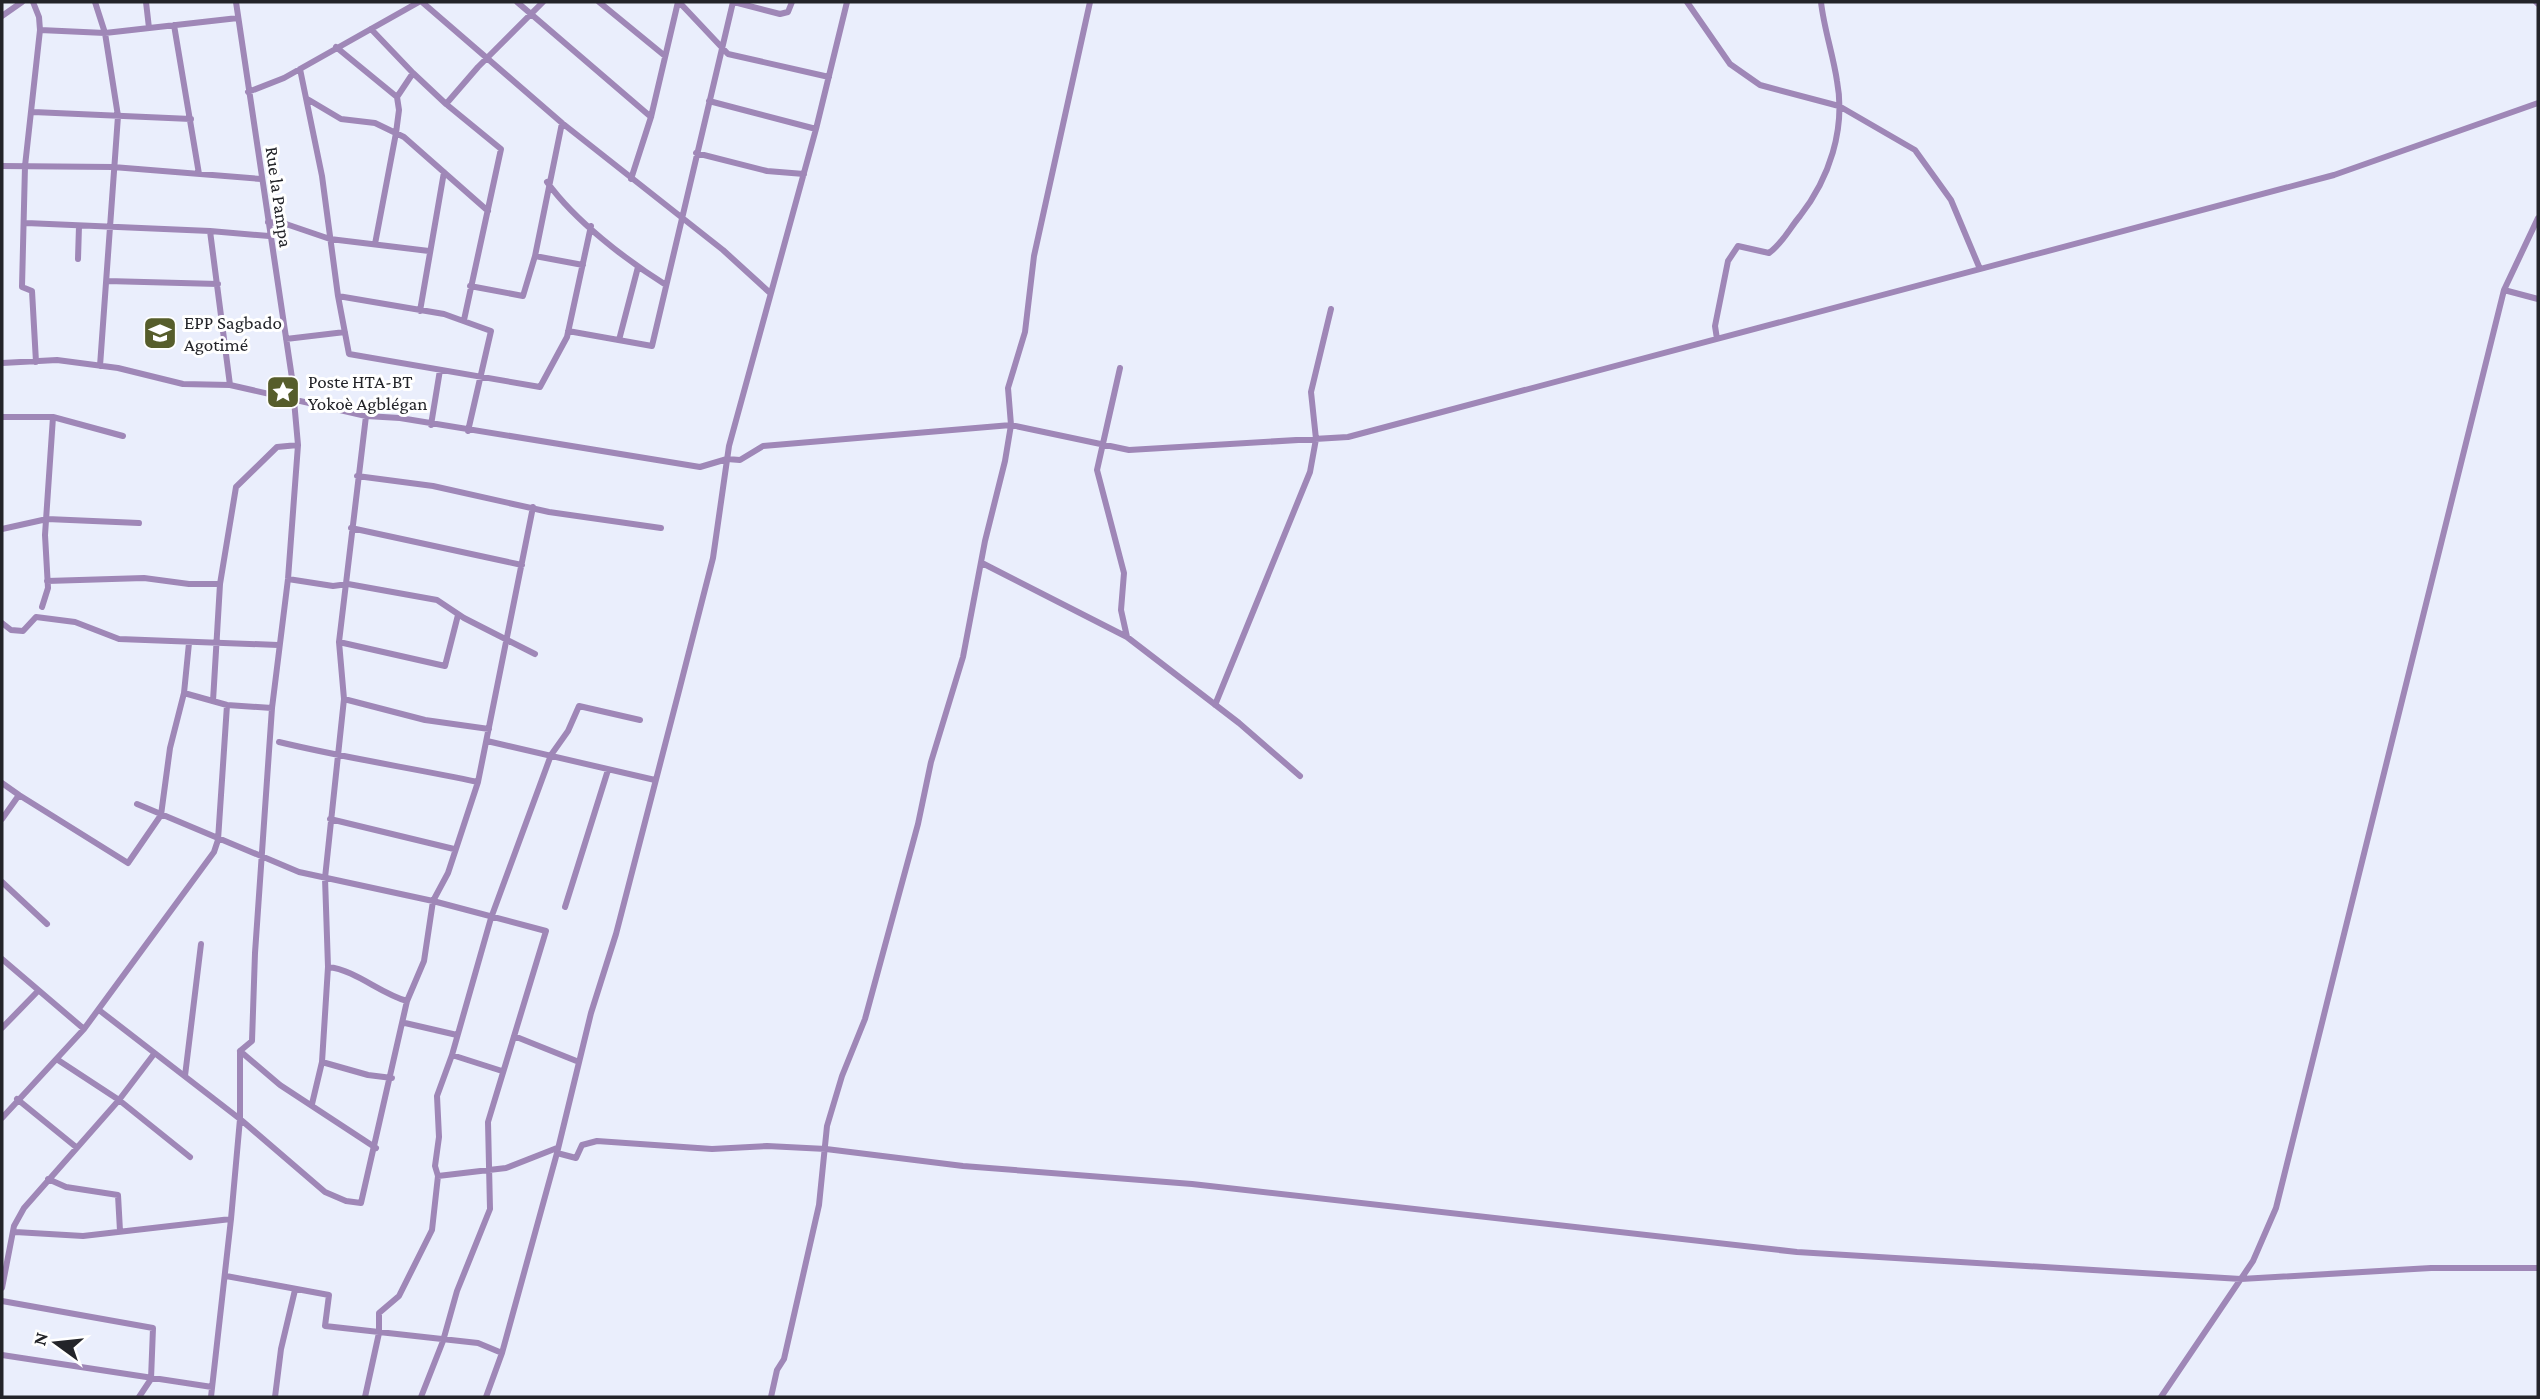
<svg xmlns="http://www.w3.org/2000/svg" width="2540" height="1399" viewBox="0 0 2540 1399" font-family="'Crimson Pro',serif">
<style>
.lines{fill:none;stroke-linecap:round;stroke-linejoin:round}
.minor{stroke:#9f87b7;stroke-width:6}
.labels{text-anchor:middle;dominant-baseline:central;stroke-width:6;stroke-linejoin:round;paint-order:stroke}
.street-label{font-size:19px;fill:#232429;stroke:#fff}
.poi-label{font-size:19px;fill:#232429;stroke:#fff;text-anchor:start}
</style>
<rect width="100%" height="100%" fill="#eaeefc"/>
<g class="lines">
<path class="minor" d="M33,2L39,17L40,30L25,166L22,287L32,291L36,362
M95,2L105,33L118,116L100,366
M146,2L149,28
M422,2L562,123L723,250L769,292
M517,2L651,117
M599,2L665,56
M679,2L728,54L829,77
M734,2L780,14L788,12L792,2
M1687,2L1730,64L1760,85L1839,106L1915,150L1951,200L1980,269
M2536,2L2538,4
M2,16L22,2
M174,25L199,174
M371,29L413,73
M40,30L105,33L238,18
M336,47L397,97
M300,69L322,176L338,296L349,354L540,387L567,337L591,226
M248,92L284,78L419,2
M309,100L341,119L375,123L404,137L488,211
M709,101L816,129
M33,112L191,119
M696,153L767,171L804,174
M2,166L113,167L261,179
M631,179L651,117L678,2
M547,182C575,221 626,260 666,285
M268,222L283,223L330,239L429,251
M26,223L210,231L230,385
M210,231L269,236
M375,244L396,133L399,110L397,97L413,73L446,104
M535,256L583,265
M78,259L79,226
M107,281L218,284
M470,286L523,296L535,256L562,123
M2504,290L2538,299
M338,296L444,314L491,331L468,431
M420,311L444,172
M464,320L501,149L446,104L478,67L543,2
M568,331L652,346L733,2
M286,339L345,332
M1717,339L1715,326L1728,261L1738,246L1769,253C1783,243 1789,229 1800,216C1829,179 1846,129 1837,81C1833,54 1824,29 1821,2
M619,340L638,267
M2,363L57,360L118,368L183,384L230,385L366,416L400,418L700,467L727,459L740,460L763,446L1011,425L1129,450L1348,437L2334,175L2538,103
M1120,368L1097,470L1124,573L1121,610L1127,637
M2,417H53L123,436
M431,425L440,370
M357,476L433,486L549,512L661,528
M351,528L522,565
M2,529L47,519L139,523
M982,563L1127,637L1239,723L1300,776
M288,579L333,586L348,584L437,600L464,618L535,654
M47,581L144,578L189,584H220
M42,607L48,588L45,535L53,417
M2,623L11,630L23,631L36,617L75,622L119,639L278,645
M339,642L445,666L458,615
M184,693L227,705L272,708
M344,699L425,720L489,729
M213,701L220,584L236,487L277,447L298,445
M1215,705L1310,472L1316,439L1311,392L1331,309
M487,741L655,780
M279,742C345,758 412,768 478,782
M2,783L19,795L2,819
M19,795L128,863L161,815L170,748L184,693L189,643
M137,804L299,872L433,901L546,931L488,1122L490,1209L457,1291L443,1341L421,1397
M330,819L454,849
M2,882L47,924
M565,907L608,770
M2,959L84,1029
M328,967C356,970 379,993 407,1001
M99,1010L240,1119L325,1192L346,1201L361,1203L407,1001L424,961L433,901L448,873L478,782L533,507
M405,1023L457,1035
M2,1028L37,992
M514,1036L579,1062
M240,1051L280,1085L376,1148
M452,1055L502,1071
M58,1060L119,1100L190,1157
M322,1062L368,1075L392,1078
M185,1076L201,944
M17,1099L76,1147
M312,1104L322,1062L328,967L325,878L344,699L339,642L366,416
M2,1118L84,1029L214,852L218,840L227,705
M557,1153L576,1158L582,1145L597,1141L712,1149L767,1146L826,1149L963,1166L1192,1184L1797,1252L2241,1279L2431,1268H2538
M438,1176L506,1168L557,1148
M48,1179L66,1187L118,1195L120,1231
M15,1232L83,1236L231,1219
M226,1276L329,1295L325,1326L478,1343L502,1353
M2,1288L14,1226L24,1208L119,1100L154,1054
M2,1301L153,1328L151,1379L139,1397
M2,1355L212,1387
M211,1397L231,1219L240,1119V1051L252,1041L255,953L272,708L288,579L298,445L292,378L236,2
M275,1397L281,1349L295,1290
M365,1397L379,1333V1313L399,1296L432,1230L438,1176L435,1166L439,1137L437,1096L452,1055L491,918L551,755L568,731L579,706L640,720
M486,1397L502,1353L557,1153L591,1013L616,934L680,687L713,558L729,446L816,129L847,2
M771,1397L777,1370L784,1359L819,1205L827,1126L842,1076L865,1019L918,824L931,762L963,657L985,541L1005,461L1011,425L1008,388L1025,332L1034,256L1090,2
M2161,1397L2253,1261L2276,1208L2504,290L2538,218"/>
</g>
<defs>
<g id="school-square" transform="scale(1.75)"><rect x="-9" y="-9" width="18" height="18" rx="4" fill="#565d2b" stroke="#fff"/><path d="M0-5L7-2L0 1L-7-2ZM-4 1L0 2.5L4 1V4Q0 6-4 4Z" fill="#fff"/></g>
<g id="sight-square" transform="scale(1.75)"><rect x="-9" y="-9" width="18" height="18" rx="4" fill="#565d2b" stroke="#fff"/><path d="M0-6L1.8-2.2L6-1.7L2.9 1.2L3.7 5.4L0 3.3L-3.7 5.4L-2.9 1.2L-6-1.7L-1.8-2.2Z" fill="#fff"/></g>
</defs>
<g fill-rule="evenodd">
<use href="#school-square" x="160" y="333"/>
<use href="#sight-square" x="283" y="392"/>
</g>
<g class="labels">
<g class="street-label">
<text transform="translate(279 197) rotate(82)">Rue la Pampa</text>
</g>
<g class="poi-label">
<text x="184" y="322">EPP Sagbado<tspan x="184" dy="22">Agotimé</tspan></text>
<text x="308" y="381">Poste HTA-BT<tspan x="308" dy="22">Yokoè Agblégan</tspan></text>
</g>
</g>
<rect width="2540" height="1399" fill="none" stroke="#232429" stroke-width="7"/>
<g transform="translate(56 1343) rotate(285)" stroke="#ffffff" stroke-width="5" paint-order="stroke">
<path d="M0-5L12 26L0 18L-12 26Z" fill="#232429"/>
<text y="-10" font-size="19" font-weight="bold" text-anchor="middle" fill="#232429">N</text>
</g>
</svg>
